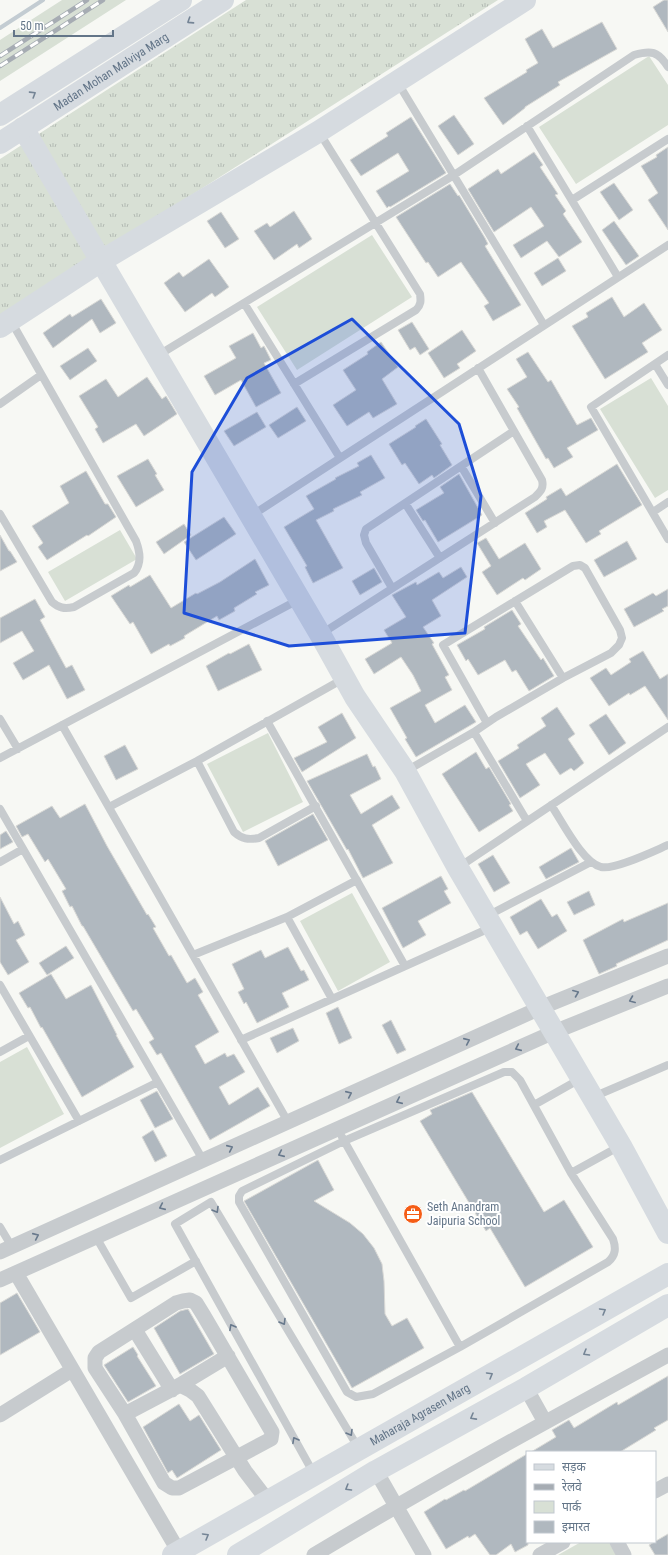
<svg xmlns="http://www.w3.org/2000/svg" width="668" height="1555" viewBox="0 0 668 1555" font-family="'Roboto Condensed','Noto Sans Devanagari',sans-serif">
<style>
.grass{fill:url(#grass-tufts)}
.park{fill:#d8e0d5}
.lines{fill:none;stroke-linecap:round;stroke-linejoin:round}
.stream{stroke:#c3ccd2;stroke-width:4}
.building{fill:#b0b8bf;stroke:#d9d9d6}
.lane{stroke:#c7cbce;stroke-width:8}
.street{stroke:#c7cbce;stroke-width:15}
.secondary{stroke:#d6dbe0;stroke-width:22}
.rail-casing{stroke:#a6acb3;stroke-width:4.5}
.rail{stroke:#fff;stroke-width:3;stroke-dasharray:9;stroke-linecap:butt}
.oneway{stroke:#748495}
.oneway2{stroke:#68798c}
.marked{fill:#1d4ed8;fill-opacity:0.2;stroke:#1d4ed8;stroke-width:3;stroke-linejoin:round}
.labels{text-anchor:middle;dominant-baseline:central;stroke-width:4;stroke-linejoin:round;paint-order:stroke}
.street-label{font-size:12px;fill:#637588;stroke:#fff}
.poi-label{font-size:12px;fill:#637588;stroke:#fff;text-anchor:start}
</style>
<defs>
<pattern id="grass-tufts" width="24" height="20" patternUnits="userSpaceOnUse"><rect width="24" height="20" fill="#d8e0d5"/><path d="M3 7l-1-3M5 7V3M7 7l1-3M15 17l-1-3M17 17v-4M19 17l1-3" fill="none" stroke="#b3bab3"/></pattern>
</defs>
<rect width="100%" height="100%" fill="#f7f8f4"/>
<path class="grass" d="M246,0H498L0,317V159Z"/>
<path class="park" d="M62,0H126L0,81V40Z
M649,56L668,85V125L576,184L539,127Z
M372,235L412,297L297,370L257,307Z
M651,378L668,406V490L655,498L600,409Z
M120,530L137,559L65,601L48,572Z
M268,733L303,802L243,832L207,764Z
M352,893L390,962L338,991L300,921Z
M27,1047L64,1114L0,1148V1062Z
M581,1542H609L616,1555H558Z"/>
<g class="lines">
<path class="stream" d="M0,28L43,0"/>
</g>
<path class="building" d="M664,0H668V32L653,7Z
M602,22L617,49L558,82L560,85L525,107V108L503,125L484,98L527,72L526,70L538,63L525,39L542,29L553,48Z
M454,115L474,144L458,155L438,126Z
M411,117L446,173L390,207L389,206L387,208L376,191L409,171L398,153L361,176L350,160L388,136L386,133Z
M668,147V230L648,200L658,193L641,166L657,157L656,155Z
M534,152L543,165L540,167L558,194L555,195L566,211L563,214L582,242L559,257L547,241L521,258L513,245L544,226L531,207L494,232L468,189L498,169L501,174Z
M614,183L633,210L619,220L600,192Z
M450,184L458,196L459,195L485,238L488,244L485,246L521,305L493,321L484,306L489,303L461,262L438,277L428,262L426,263L396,217Z
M294,211L312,239L299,248L297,244L274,260L254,231L267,223L270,227Z
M221,212L239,239L225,248L207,221Z
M614,221L639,256L626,265L602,230Z
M558,258L566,271L542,286L534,273Z
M209,259L229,287L215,297L212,293L185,312L164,283L179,272L183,277Z
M612,297L624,317L644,303L662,330L642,343L648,352L605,379L572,326L588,317L586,313Z
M101,299L116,323L100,333L92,319L53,348L43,333L70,314L72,317Z
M412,322L429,349L420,355L415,347L410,350L398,330Z
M462,330L476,351L457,364L460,368L444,378L428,353Z
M253,333L261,348L264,346L271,360L264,363L281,393L256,407L241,380L215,395L204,376L236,358L229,346Z
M381,342L398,367L382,379L397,404L373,418L369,412L347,426L333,405L356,390L343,370L368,354L367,352Z
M88,348L97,361L70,380L60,366Z
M528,352L548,382L551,380L577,425L591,418L598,430L567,448L573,457L554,468L548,458L546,459L517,408L519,407L507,389L527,377L516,359Z
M147,377L162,399L166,396L177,414L144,436L136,424L103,443L95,429L98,427L79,396L106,379L118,397Z
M297,407L306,421L278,438L269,425Z
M257,412L266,427L234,446L224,431Z
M426,419L442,444L440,445L452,465L434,478L432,475L419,484L405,463L402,465L389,444L416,427L415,426Z
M371,455L385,478L360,492L362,495L333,509L334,511L316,520L343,568L313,583L305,567L307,566L284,527L314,509L306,496L336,479L335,478L359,466L357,463Z
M148,459L157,474L155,475L164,490L136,507L117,476Z
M617,464L642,505L599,531L601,534L586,543L565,510L544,521L547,527L537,533L525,513L547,499L546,497L561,488L566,496Z
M86,471L105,504H108L116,517L88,536L87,535L47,560L38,547L43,543L32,526L69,503L60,486Z
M459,474L482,515L438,542L425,520L423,521L416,510L444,493L440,487Z
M224,517L236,534L196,560L184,542Z
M184,524L191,535L164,554L156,542Z
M0,535L9,551H10L17,562L0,571Z
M486,538L499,559L525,543L541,569L525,580L523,578L497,595L482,572L491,566L477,543Z
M627,541L637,559L604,577L594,560Z
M255,559L269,585L255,592L257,594L234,608L235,611L219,620L217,616L184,636L185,638L170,646L169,644L151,654L133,622L130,624L111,596L129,585L130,587L150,575L171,608L196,593L197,594L220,582Z
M461,567L467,577L432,600L441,616L423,627L434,643L432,644L449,675L445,677L452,690L425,705L435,723L465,705L476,722L416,757L405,739L407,738L390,708L421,691L413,675L401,657L374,674L365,659L392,643L384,630L406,617L392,595L416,582L417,585L439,572L443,578Z
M374,568L382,582L360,595L352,581Z
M668,589V606L662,609L664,611L634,627L624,609L653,593L656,596Z
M35,599L45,617L40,620L66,668L72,665L85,690L67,699L49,665L23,680L13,663L34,651L22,631L0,643V618Z
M512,610L521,624L518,626L541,660L543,658L554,676L529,691L516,670L512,672L505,660L478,675L468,659L466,661L457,645L485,629L484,627Z
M249,644L262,670L218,691L206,666L229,653L230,654Z
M643,651L660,679L668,674V720L645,686L630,695L629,693L609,706L590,678L606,668L611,675L631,662L629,659Z
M557,707L575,734L568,739L584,763L574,771L571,768L560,775L545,753L526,764L540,785L520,798L498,761L519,748L517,745L546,726L541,718Z
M342,713L356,738L302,772L294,758L327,742L318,727Z
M606,714L626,743L609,755L589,725Z
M125,745L138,769L116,780L104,756Z
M476,752L486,769L489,767L511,804L509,805L513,811L479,832L442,774Z
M367,754L373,767L375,766L381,779L350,795L361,814L392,795L400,808L372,825L393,863L363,878L348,849L347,850L307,781Z
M85,804L107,846L147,915L148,914L156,927L153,928L169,956L171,955L187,983L195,978L203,992L198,995L219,1032L195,1046L205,1064L225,1053L227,1057L234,1054L245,1072L219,1087L229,1105L258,1087L270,1106L210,1140L161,1053L157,1055L149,1042L154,1039L136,1009L133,1011L83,926H82L72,906L70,907L62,891L66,889L48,859L45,862L28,834L22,837L16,826L52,806L60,818Z
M313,814L328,840L278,866L265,841Z
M6,831L13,842L0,849V835Z
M571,848L579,862L546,879L539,867Z
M493,855L510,883L494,892L478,864Z
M441,876L448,889L444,891L451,903L418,921L426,935L403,948L382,908Z
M589,891L595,905L574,915L567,902Z
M0,897L14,924L18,921L25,935L16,940L29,962L8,975L0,962Z
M541,899L552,917L557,914L567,931L538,949L527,931L520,935L510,917Z
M668,903V940L616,964L617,966L599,974L583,940L623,919L624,922Z
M66,946L74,958L47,975L39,963Z
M288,947L301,971L304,970L309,980L282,993L289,1007L257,1023L246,1002L244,1004L238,992L244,989L232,964L261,950L265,958Z
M51,974L66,999L91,985L117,1035H116L134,1067L82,1097L42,1027L41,1028L30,1007L28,1008L19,993Z
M338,1007L352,1038L339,1044L326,1013Z
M391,1020L406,1050L397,1054L382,1025Z
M293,1028L299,1041L277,1053L270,1038Z
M157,1091L173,1119L155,1128L140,1100Z
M472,1092L544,1212L564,1200L593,1247L525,1287L490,1228L486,1231L420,1121L432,1114L430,1110Z
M153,1130L167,1156L155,1162L142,1137Z
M318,1160L334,1190L314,1201L350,1223L363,1234L374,1248L382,1264L384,1281L385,1314L392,1326L407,1318L424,1348L352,1388L244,1201Z
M17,1293L40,1332L0,1355V1303Z
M188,1309L214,1354L180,1374L154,1328L180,1311Z
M133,1347L138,1355L137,1356L156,1386L128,1402L104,1365Z
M668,1376V1420L654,1428L656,1430L620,1452H531L556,1437L552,1430L569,1420L574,1428L617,1402L618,1405Z
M179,1404L190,1421L199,1415L221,1450L177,1478L172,1470L168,1473L143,1427Z
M527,1454L528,1545L515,1552L511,1544L496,1555H490L475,1534L469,1538L468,1536L446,1549L424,1512L445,1499L446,1500L464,1490L465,1491Z
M668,1534V1555H655L649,1545Z"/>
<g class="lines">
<path class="lane" d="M398,83L544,325
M527,126L618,277
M572,200L668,139
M244,303L340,458
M668,355L591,407L668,539
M157,356L454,175L634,55C651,50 658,51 668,67
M655,364L668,385
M294,384L416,310C421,305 421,301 420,294L319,132
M0,404L41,375
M461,466L495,523
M405,503L440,558
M653,512L668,502
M0,514L52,602C59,608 64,609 74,607L134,573C142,563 140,552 136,541L11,321
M251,516L668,245
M392,588L366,543L364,535L366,529L514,431
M515,601L563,678
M321,634L535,497C541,491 544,488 542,480L478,368
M0,719L18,749
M267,721L405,966
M62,725L288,1122
M474,732L527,821
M0,758L300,599
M197,761L234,832C242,839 248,840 259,838L316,806
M406,771L474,732L496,717L563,678L611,653L619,645L622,638L620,630L585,568L580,565L573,566L443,645L487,723
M551,805C562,821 582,862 601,867C615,870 654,851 668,845
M109,807L197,761L343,679
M0,809L203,1160
M0,862L23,849
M459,867L668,727
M487,916L591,862
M193,955L287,917
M0,985L79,1121
M332,999L287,917L357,880
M241,1040L492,927
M0,1052L29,1036
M504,1072H512L520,1080L571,1173L613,1239C616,1248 616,1255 608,1262L460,1347L373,1394L356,1397L347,1392L239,1202V1196L242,1191L344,1141Z
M593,1097L668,1065
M534,1105L580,1079
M342,1137L460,1347
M0,1160L158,1082
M571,1173L620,1146
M0,1227L12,1247
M96,1237L131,1298L196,1261
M314,1474L175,1224L211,1202L359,1449"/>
<path class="street" d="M0,1252L540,1008L668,956
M16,1273L179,1552
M0,1280L554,1032L668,986
M190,1300L196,1303L204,1316L272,1432L271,1439L179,1488H172L164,1483L125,1414L95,1368V1358L99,1352L176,1303L183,1301Z
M135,1330L172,1390
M180,1385L190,1390L198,1396L245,1471L268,1501
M526,1388L545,1422
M125,1414L180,1385L228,1356
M0,1415L72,1370
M376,1471L424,1555
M655,1491L668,1484
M617,1542L624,1555
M314,1555C430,1485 549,1420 668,1355
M540,1555L563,1542"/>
<g class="secondary">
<path d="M0,115L181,0"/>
<path d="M23,128L320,634L355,697L405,771L458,868L621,1146L668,1233"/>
<path id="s1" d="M0,143L223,0"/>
<path d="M0,327L101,261L318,132L525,0"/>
<path id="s2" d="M173,1555L668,1274"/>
<path d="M238,1555L376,1471L526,1388L668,1305"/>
</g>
<g class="rail-casing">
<path id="rail" d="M0,56L87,0
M0,66L103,0"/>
</g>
<use href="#rail" class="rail"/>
</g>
<defs><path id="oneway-chevron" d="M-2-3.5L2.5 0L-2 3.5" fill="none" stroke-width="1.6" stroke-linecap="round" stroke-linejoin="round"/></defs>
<g class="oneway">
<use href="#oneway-chevron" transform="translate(190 21) rotate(147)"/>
<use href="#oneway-chevron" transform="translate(33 94) rotate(-32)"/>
<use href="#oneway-chevron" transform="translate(603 1311) rotate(-30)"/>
<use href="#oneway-chevron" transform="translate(586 1353) rotate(150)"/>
<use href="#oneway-chevron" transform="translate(490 1375) rotate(-30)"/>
<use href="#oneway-chevron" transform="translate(473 1417) rotate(151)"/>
<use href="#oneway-chevron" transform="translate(348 1488) rotate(149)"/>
<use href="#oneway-chevron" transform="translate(206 1536) rotate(-30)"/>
</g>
<g class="oneway2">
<use href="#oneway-chevron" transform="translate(576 993) rotate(-22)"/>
<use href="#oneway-chevron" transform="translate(632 1000) rotate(158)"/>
<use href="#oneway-chevron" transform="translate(467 1041) rotate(-24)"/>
<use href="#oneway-chevron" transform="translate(518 1048) rotate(156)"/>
<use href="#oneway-chevron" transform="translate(349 1094) rotate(-24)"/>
<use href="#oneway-chevron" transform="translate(399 1101) rotate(156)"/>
<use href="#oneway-chevron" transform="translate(230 1148) rotate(-24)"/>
<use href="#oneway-chevron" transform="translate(281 1154) rotate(156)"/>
<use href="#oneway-chevron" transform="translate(162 1207) rotate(156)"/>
<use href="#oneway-chevron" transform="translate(216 1210) rotate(59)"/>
<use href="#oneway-chevron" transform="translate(36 1236) rotate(-24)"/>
<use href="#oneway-chevron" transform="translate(283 1322) rotate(59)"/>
<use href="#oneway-chevron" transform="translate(232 1327) rotate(-119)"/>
<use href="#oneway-chevron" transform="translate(350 1433) rotate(59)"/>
<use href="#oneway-chevron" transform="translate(295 1440) rotate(-119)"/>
</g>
<path class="marked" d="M352,319L459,424L481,496L465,633L289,646L184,613L192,472L247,378Z"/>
<defs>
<g id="office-disc" transform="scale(1)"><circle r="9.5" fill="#f55d16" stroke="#fff"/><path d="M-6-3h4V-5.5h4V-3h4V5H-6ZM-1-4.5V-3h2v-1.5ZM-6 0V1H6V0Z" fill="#fff"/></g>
</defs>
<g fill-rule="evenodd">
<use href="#office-disc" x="413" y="1214"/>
</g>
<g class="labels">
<g class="street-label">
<text stroke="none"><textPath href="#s1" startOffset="132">Madan Mohan Malviya Marg</textPath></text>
<text stroke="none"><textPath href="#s2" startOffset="284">Maharaja Agrasen Marg</textPath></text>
</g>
<g class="poi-label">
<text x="427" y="1207">Seth Anandram<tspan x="427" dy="14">Jaipuria School</tspan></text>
</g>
</g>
<rect x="526" y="1451" width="130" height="92" fill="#ffffff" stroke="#c1c8cf"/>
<rect x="534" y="1464" width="20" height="6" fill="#d6dbe0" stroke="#c1c8cf"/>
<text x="562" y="1471" font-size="12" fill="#637588">सड़क</text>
<rect x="534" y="1484" width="20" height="6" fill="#a6acb3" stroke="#c1c8cf"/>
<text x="562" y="1491" font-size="12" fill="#637588">रेलवे</text>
<rect x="534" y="1501" width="20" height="12" fill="#d8e0d5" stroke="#c1c8cf"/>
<text x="562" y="1511" font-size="12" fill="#637588">पार्क</text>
<rect x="534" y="1521" width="20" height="12" fill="#b0b8bf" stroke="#c1c8cf"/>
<text x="562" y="1531" font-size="12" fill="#637588">इमारत</text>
<path d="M14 30v6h99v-6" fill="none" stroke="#637588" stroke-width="2"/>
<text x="20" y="30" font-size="12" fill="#637588" stroke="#ffffff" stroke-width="3" paint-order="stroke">50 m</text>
</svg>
